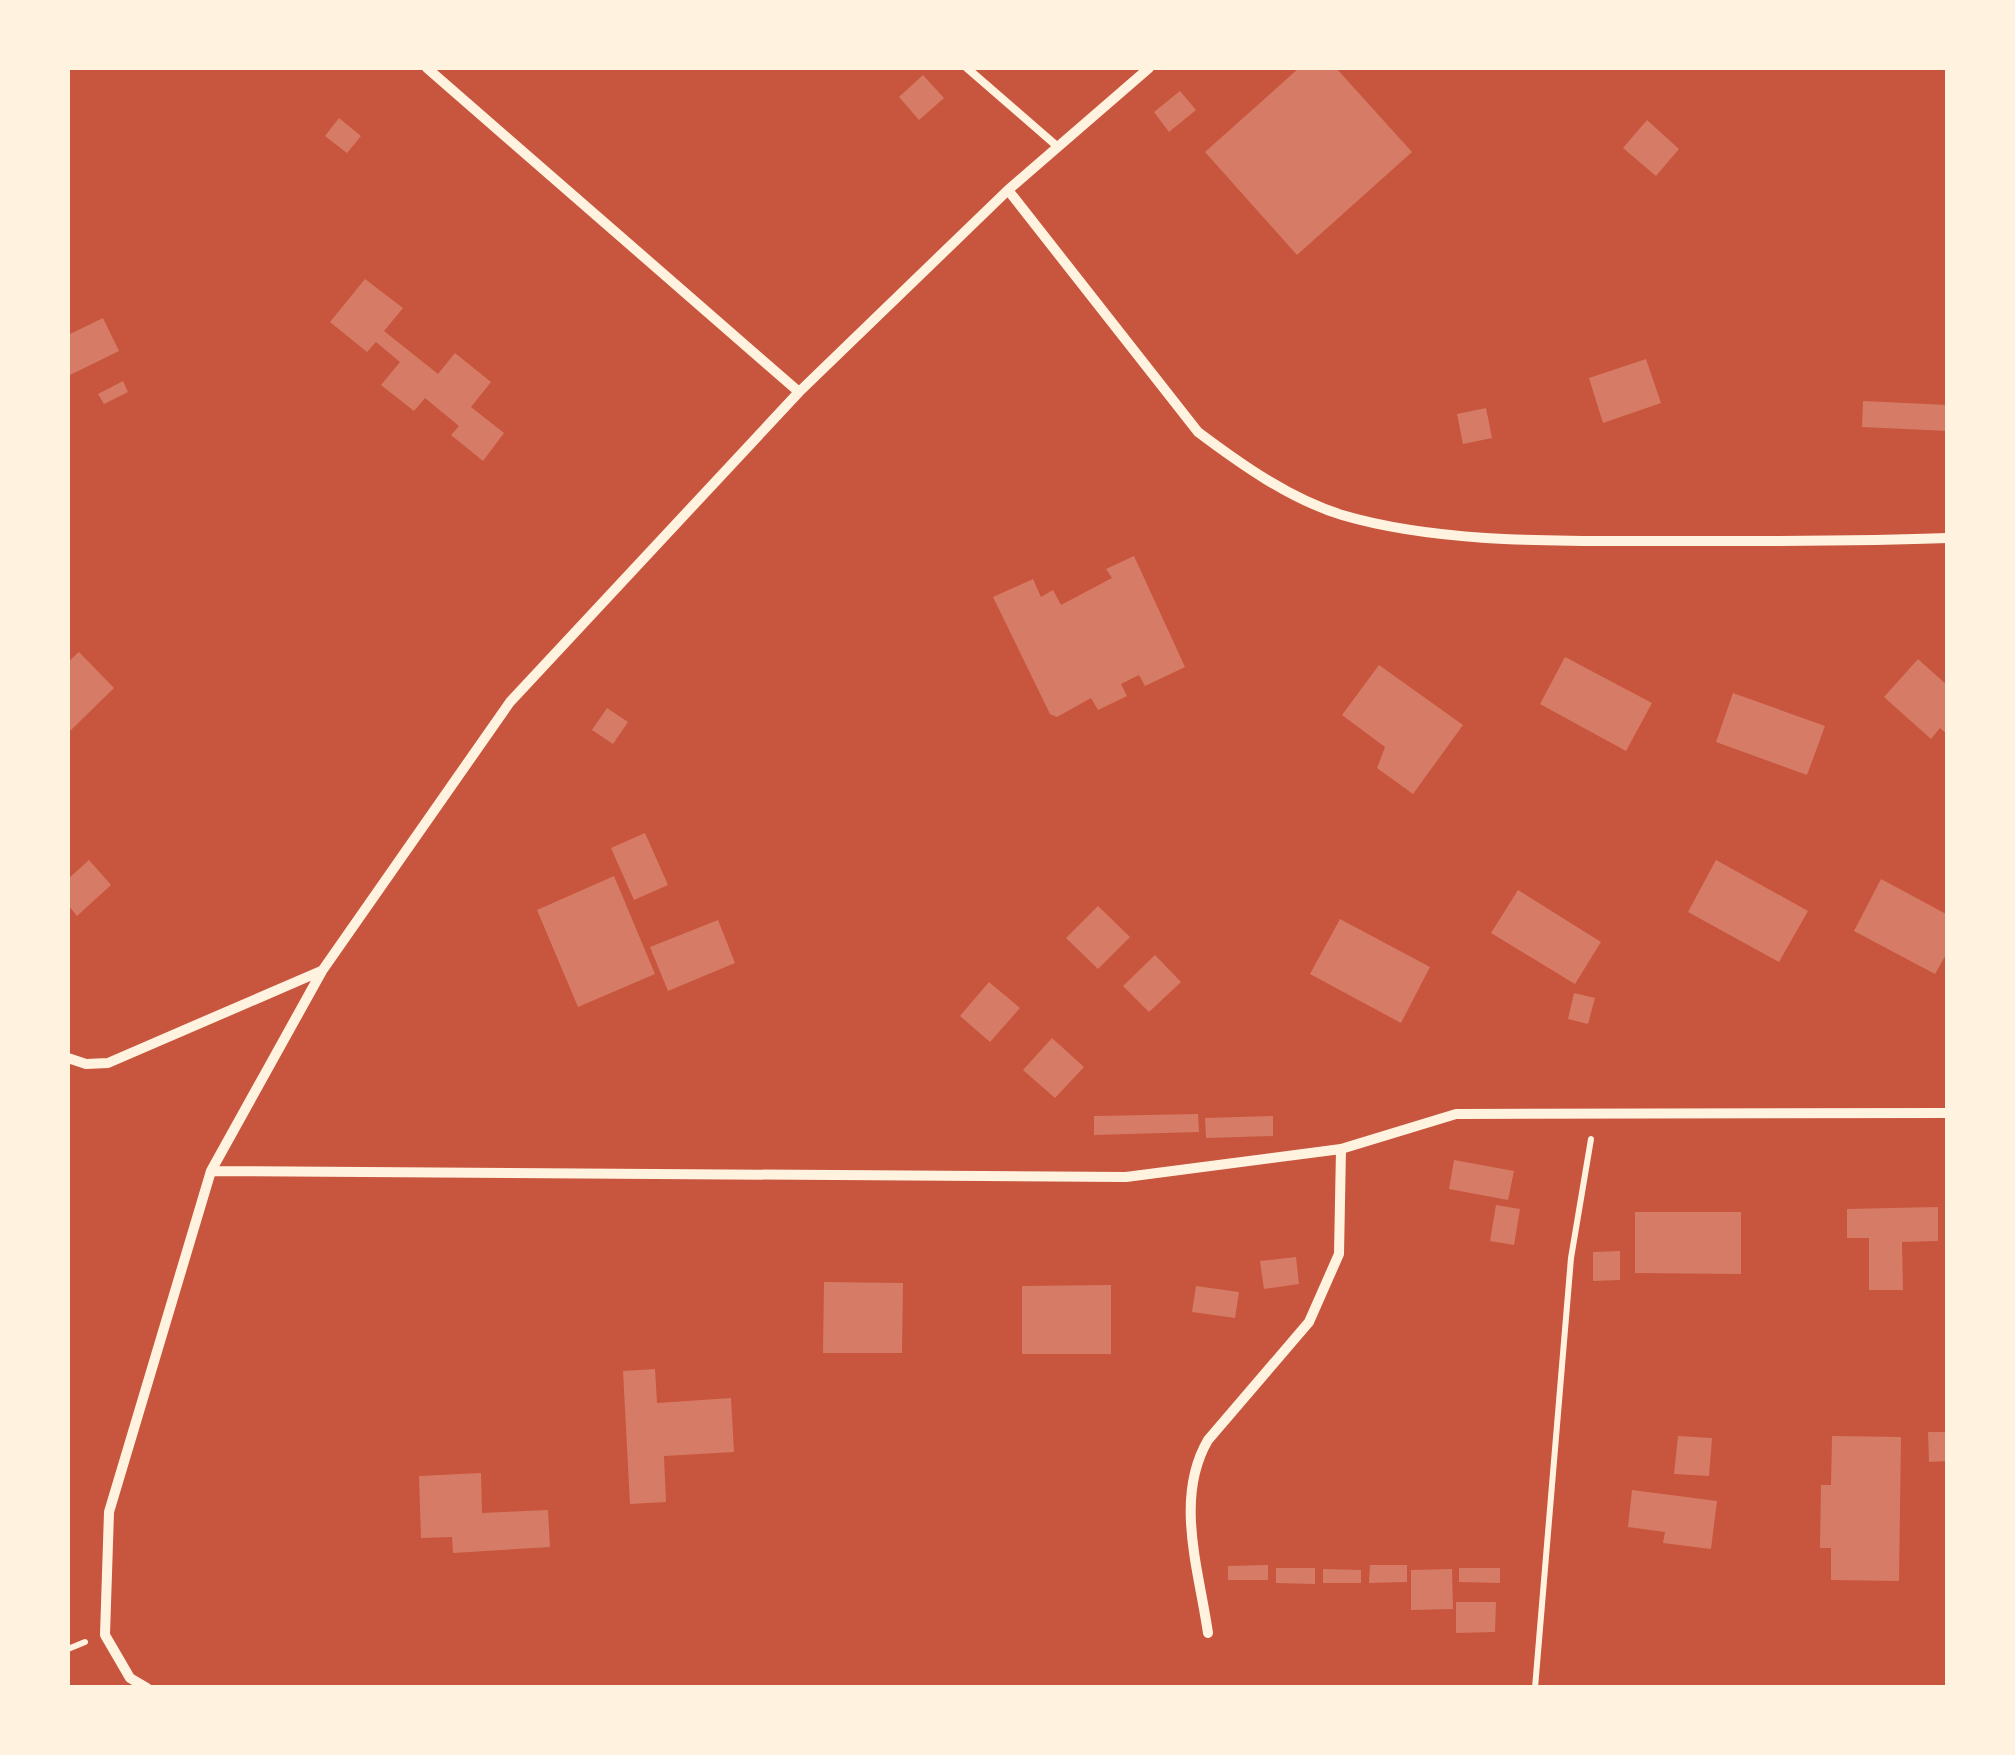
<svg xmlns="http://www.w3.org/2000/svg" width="2015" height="1755" viewBox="0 0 2015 1755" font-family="Mulish,sans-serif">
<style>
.building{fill:#d67c66}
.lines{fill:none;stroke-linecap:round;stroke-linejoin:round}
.path{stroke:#fff3e0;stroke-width:6}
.service{stroke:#fff3e0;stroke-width:8}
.minor{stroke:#fff3e0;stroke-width:10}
</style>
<rect width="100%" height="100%" fill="#c8553d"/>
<path class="building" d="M1299,68H1336L1412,152L1297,255L1205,152Z
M923,75L944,98L919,120L899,97Z
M1180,91L1196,110L1169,132L1154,112Z
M339,118L361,136L347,153L325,136Z
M1647,120L1679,149L1656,176L1623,148Z
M365,279L403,308L384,331L438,374L455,353L491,382L471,407L504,433L483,461L451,435L459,426L425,398L414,411L381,385L400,362L376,342L367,352L330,322Z
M103,318L119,351L68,376V335Z
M1646,359L1661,403L1603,423L1589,378Z
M123,381L128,392L104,404L98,394Z
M1863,401L1948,405V431L1862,427Z
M1486,408L1492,438L1463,444L1457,414Z
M1134,556L1185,667L1145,686L1139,675L1121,684L1127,696L1098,710L1091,698L1057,717L1050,714L993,597L1033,579L1041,597L1053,590L1061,605L1112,578L1106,569Z
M79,652L114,688L68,733V662Z
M1565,657L1652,703L1626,751L1540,704Z
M1918,659L1948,686V735L1940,728L1931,739L1884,697Z
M1379,665L1463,725L1413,794L1377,768L1385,747L1342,715Z
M1733,693L1825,726L1807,775L1716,742Z
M607,708L628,722L613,744L592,730Z
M645,833L668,885L634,900L611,848Z
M89,860L111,885L77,916L68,905V879Z
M1716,860L1808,911L1779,962L1688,912Z
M614,876L655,974L578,1007L537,910Z
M1881,879L1948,915V951L1935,974L1854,931Z
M1518,890L1601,942L1575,984L1491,933Z
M1098,906L1130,937L1098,969L1066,938Z
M1340,919L1430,967L1401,1023L1310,974Z
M718,920L735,963L668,991L650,947Z
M1155,955L1181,982L1149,1012L1123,986Z
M989,982L1020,1008L990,1042L960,1016Z
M1574,993L1595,998L1588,1024L1568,1019Z
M1052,1038L1084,1067L1055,1098L1023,1070Z
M1198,1114L1199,1132L1094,1135V1116Z
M1273,1116V1136L1206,1138L1205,1118Z
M1454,1160L1514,1171L1508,1200L1449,1189Z
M1496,1205L1520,1209L1514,1245L1490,1241Z
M1938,1207V1241L1902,1242L1903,1290H1869V1238H1847V1209Z
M1635,1212H1741V1274L1635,1273Z
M1620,1251V1280L1593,1281V1252Z
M1296,1257L1299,1284L1264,1289L1260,1261Z
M824,1282L903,1283L902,1353H823Z
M1111,1285V1354H1022V1286Z
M1196,1286L1239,1292L1235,1318L1192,1312Z
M655,1369L657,1403L731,1398L734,1452L664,1456L666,1502L630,1504L623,1371Z
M1928,1432H1948V1461L1929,1462Z
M1678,1436L1712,1438L1709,1476L1674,1474Z
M1832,1436L1901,1437L1899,1581L1831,1580V1548H1820L1821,1485H1831Z
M481,1473L482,1513L548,1510L550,1547L453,1553L452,1537L421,1538L419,1476Z
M1632,1490L1717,1501L1711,1549L1663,1543L1665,1532L1628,1527Z
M1268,1565V1580H1228V1566Z
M1370,1565H1407V1582L1369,1583Z
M1276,1568H1315V1584L1276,1583Z
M1459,1568H1500V1583L1459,1582Z
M1323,1569L1361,1570V1583H1323Z
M1452,1569L1453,1609L1411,1610V1570Z
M1456,1602H1496L1495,1632L1456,1633Z"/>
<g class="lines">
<path class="path" d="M68,1649L85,1642
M1535,1688L1571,1258L1591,1139"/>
<path class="service" d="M967,68L1058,147"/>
<path class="minor" d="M427,68L799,392
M1149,68L1008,190L799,392L510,702L322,971L211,1171L1126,1177L1341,1149L1456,1114L1948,1113
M1008,190L1198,432C1242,465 1290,499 1342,515C1437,543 1553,541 1651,541C1750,541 1849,542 1948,538
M68,1058L86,1064L108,1063L321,971
M1208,1633C1199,1570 1174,1498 1208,1440L1309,1322L1339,1254L1341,1149
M147,1688L130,1678L105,1635L109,1512L211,1171"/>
</g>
<rect width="2015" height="1755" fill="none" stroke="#fff3e0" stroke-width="140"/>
</svg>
